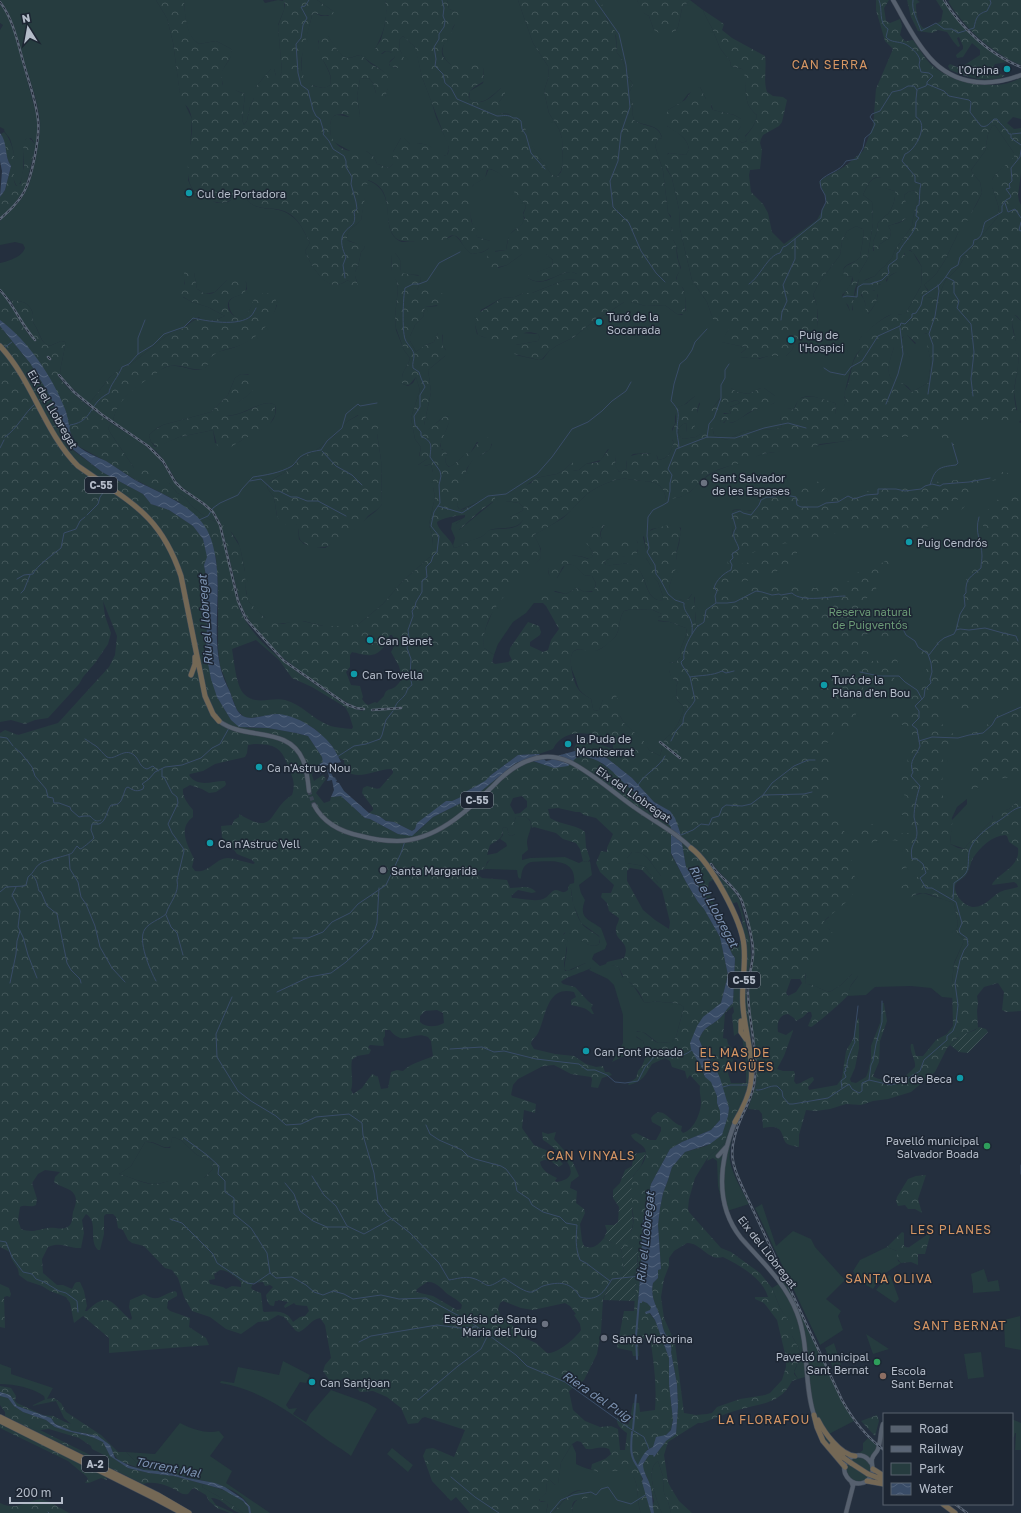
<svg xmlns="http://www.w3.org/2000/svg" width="1021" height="1513" viewBox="0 0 1021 1513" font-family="'Golos Text',sans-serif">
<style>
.green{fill:#263c3f;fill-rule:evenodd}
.forest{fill:url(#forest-crowns);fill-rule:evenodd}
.garden{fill:url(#garden-furrows)}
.water{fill:url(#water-waves)}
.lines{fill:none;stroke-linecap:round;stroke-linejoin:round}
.stream{stroke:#394c67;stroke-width:1}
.canal{stroke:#394c67;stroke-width:2}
.major-tunnel{stroke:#3a4453;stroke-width:4;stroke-dasharray:4 2;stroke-linecap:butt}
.major-casing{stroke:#414a57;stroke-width:5}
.highway-casing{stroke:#434c59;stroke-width:6}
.major{stroke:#56606e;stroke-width:4}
.highway{stroke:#746855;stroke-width:5}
.rail-casing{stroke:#5a6575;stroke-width:2.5}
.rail{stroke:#1d2633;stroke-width:1;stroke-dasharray:3;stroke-linecap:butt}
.highway-bridge-casing{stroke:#434c59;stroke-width:6;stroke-linecap:butt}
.highway-bridge{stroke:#746855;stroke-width:5}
.culture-dot{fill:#0f9aa8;stroke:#1d2633;stroke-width:1.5}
.worship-dot{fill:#6b7280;stroke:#1d2633;stroke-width:1.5}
.leisure-dot{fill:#2e9e5b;stroke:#1d2633;stroke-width:1.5}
.education-dot{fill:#8d6e63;stroke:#1d2633;stroke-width:1.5}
.labels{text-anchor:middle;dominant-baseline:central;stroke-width:3;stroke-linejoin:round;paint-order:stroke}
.shield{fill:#1d2633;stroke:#878f9c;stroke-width:1}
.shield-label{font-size:10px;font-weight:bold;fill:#b4bcc9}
.poi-label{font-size:11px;fill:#b4bcc9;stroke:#1d2633;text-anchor:start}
.street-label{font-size:11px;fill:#b4bcc9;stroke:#1d2633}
.park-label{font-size:11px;fill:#6b9a76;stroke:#1d2633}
.neighbourhood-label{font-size:12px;letter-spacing:1px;fill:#d59563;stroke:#1d2633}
.water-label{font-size:12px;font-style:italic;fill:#7c92b1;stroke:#1d2633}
</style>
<defs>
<pattern id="forest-crowns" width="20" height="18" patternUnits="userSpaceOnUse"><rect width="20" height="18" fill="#263c3f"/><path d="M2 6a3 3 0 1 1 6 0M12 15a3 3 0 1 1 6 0" fill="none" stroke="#435659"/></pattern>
<pattern id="garden-furrows" width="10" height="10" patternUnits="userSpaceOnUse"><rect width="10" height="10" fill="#263c3f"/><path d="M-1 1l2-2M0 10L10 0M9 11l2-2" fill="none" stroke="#435659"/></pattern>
<pattern id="water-waves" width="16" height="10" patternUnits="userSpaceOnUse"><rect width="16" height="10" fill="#394c67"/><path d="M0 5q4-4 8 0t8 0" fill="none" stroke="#53647b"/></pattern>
</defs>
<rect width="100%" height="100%" fill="#242f3e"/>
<path class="green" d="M0,0H156L167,18L173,42L180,93L192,119L188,180L193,191L217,203L228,202L241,193L244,194C254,216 274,203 290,215C301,222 304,232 310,243L305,251C309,262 323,285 336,285C340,285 344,282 348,280L350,282H357L355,276V272L359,262L361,252L365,247L347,240C346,229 355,227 361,220L367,180C402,193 376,231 402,242H428L448,238L454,235C461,239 464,249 472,254L483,252L488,249L490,241L477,237C471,225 466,199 472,187C475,181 481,182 485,177C487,175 487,171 489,169C503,171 509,184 517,195C520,199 525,201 526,207L523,213C528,228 513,226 509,237C507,241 507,246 506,250L495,251L498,268L507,265L522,254H546L553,260L552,266C543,272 537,269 528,278C547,291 562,265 577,274V279L565,280L532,293H524L515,297L502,298L481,310L475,325L477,334L483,337L512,339L522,333L538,334L540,337L538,341L516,345V355L539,360L543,359L549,351L556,346L574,337L586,327L624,302H631L646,306L665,305L677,314L682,315L686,310V302L683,288L677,282V276L681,268L678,259L676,245L673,240V231L671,227V216L668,213L663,171L656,149L655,146L658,139L662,138C659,123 644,127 634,120L632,113L633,104L629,98L630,91L633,84L630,80L622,59L617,53L616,36L605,15L602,6L598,0H637L644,13L649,16L654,30L675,32L678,27L682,8L690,0L703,10L705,15L712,28L720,48L730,61L731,66L742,69L745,72C747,87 742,104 757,115C756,124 751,130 745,136L747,141L742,143L738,140L736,133L741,126V119L734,115L713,110L711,104L706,99L700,87L688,94L682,102L668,110L667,126C677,132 687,137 689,149L686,155L668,153L666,168L672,178L679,209L680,229L692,280L707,302L712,316L716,321L729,320V329L722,342L745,347L746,349L741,353V357L759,359L768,356H786L792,350L794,345C812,340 818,338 818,317C817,309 817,303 813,295L818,284L840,255L842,241L847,231L856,226L863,229L864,234L860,257C855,264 845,262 843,271L847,277L852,276C853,283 847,291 842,295L850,311L853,310V302L859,279V273L867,260L873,223L872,202L863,195C866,188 871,175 881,178V184L885,188L895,191C896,198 893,208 888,214C884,217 881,219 878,223L877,232L873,242V251L879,249L880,244L890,237L891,231L888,226C892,224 897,224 901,222C913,216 905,205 904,195L908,192L914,190L918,199L914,213L912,226L895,250L892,258L884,267L881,269L875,276L865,280L861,295L864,299L868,314C873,308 876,303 878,295L874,290H872V287L877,284L883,285L887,281L888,277L898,271L905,257V252L908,250L913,252L916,258L922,267L921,286L906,313C901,316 895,314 890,315C884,316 863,335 859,340L861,349C859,352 856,354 855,357C853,359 844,394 844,397L846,399L843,414H835L836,406L835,403C820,400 800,386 794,410L788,408L780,416L782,427L776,429L745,431L726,440L714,435L712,427L696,437L683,439C675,434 678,425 686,423L687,424L686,433C702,423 693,417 700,404L695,396L684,405L678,407L675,417V424L672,429V440L674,442C671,452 669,459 658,460L657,456L648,453L633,454L626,461L627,469L619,472L615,466L616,456L608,449L601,460L586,464L579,470L573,471L572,462L564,470L557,474L536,478L523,488L510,493L506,501L519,503L524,508L522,511L510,517L514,520H523C517,530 504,527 494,529C486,530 486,535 481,537C477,539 472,540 468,542C463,544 460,547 454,548L453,545L455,538L451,529L452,523L464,518L456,524L459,530L493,502L480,501L460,510L457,506C459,496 465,469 471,462C477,454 489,455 492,444L477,442L471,452C462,454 458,463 450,467C443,464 446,457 447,451L441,449C438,437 452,427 448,416C438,417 434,430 424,431V425L431,392L428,370L445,356L446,350L443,346V335L438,333L434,342L426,345L416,352L410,341V336L415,325L423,317L425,307L437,306L440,290H417L421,279L418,275L403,274L401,273L400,260L395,253L392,255L391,270L397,282L398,289L395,317L396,330L404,350L410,358C408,368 399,373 403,384L408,386L413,383L416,377L420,390L411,418L415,439L421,447L419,456L427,459L418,465L425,466L431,464L433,472V487L435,497L429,525L432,534L433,545L430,557L403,581L383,604L359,624L354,626H323L303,621L278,624L268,620L256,610L249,602L247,598L245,582V572L241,552L238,542L232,533L221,524L212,509L179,485L163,459L156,451L143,441L113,421C114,414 117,407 121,401C128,392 159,367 170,366C181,365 188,370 198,370C200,370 204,368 206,367C213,347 224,353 240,345C258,337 270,323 277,305L254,300C252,305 250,311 246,315C237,324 228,312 229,302C233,294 240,298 247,289L246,282L227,280L215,292L205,294L197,289L194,273L185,279L183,297L192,302L208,307L225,316L216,320L205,321L199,317L190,322L182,329L172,332L164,338L131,364L122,368L110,377L89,404L68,384L60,374C60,366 66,347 65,342L61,341L50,346C42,344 41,337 37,329C37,328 35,326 34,324C32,321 33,318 33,315C31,304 22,300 11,301L0,289V263C9,261 22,257 25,248L23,244L15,242L0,245V221C9,212 20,203 26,191C33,179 41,136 40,122C38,100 29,78 23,57C17,37 13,16 0,0ZM241,374H248L255,384C250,399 235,401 225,411L226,415C242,418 262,397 275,405C279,423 264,428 250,435C246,437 241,441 237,443C231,445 221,443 215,443L213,430L179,437L155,447L151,442L149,435L157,428L163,425L211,412L228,395L235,378ZM721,388H731L737,392L748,394L761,388H764L775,396L774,403L754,410L734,422L730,423L726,420L724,423H720L722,416L724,413L730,414L731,413L729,410L730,407L740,403L737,400L730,402L712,412V409L721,397L720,391ZM358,415L377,434L381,460L382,504L376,511L368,517L352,531L325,548H321L304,544L299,539L298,526L296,524L277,516L274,497L268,489L267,486L270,481L289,470L302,457L315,451L334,436L348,421Z
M184,0H263L265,3L278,0L284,1V10L278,25L282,72L280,76H276L274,69H271L255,88L254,98L250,107L247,121L244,125L242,120L245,94L223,86C223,83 221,79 221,76C221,66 233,61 231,49L216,41L199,44C185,36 185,15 184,0Z
M317,0H385C389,17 383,35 375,49L382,54L386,51L393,53L395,57L390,61L389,65L396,68L403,57L400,50L399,40L403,36L414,46L416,49L422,77L432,103L436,117L447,141L449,148L447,156C438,156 432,145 423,144C419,143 414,145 410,144L403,138H401L393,152V164L389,168L377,164L374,157L366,151H350L332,141C330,135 330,131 330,125C331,109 343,117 350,117C353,117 356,116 360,116L357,96L360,79L369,78L373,83L376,93L385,97C395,69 377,70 361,55C356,55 353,58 348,58C339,57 333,43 328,36L318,41C317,58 335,72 330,85C326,89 321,88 315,86C288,80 309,32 312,15L315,13L321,16H328L333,11Z
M447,0H518L533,43L548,66L549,76L544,91L545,96L549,113L559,129L562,138L563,164L561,171L557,177L551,174L509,114L499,113V102L505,94L501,88C492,96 481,108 469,99L470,91L483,83L484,78L483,68L458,65H451C433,50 448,40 455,24C456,20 457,15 457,12L449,9Z
M0,4L6,13L12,24L37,117L38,128L36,145L31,138L26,139C21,152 27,176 18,186L16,185L12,176C16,166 14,150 10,139C8,135 4,133 4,129L0,127V30L3,25L0,23Z
M995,125L1014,153V158L995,175L992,180L993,189L999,208L997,218L965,256L959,267L945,281L938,299L926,297L925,296L928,290L924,285L936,274L945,260L958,233L976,205L982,193L980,182L973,174L971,170L985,151L988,134L992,126Z
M1015,315L1021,321V420L1019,422L1021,423V801L1019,800L1009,809L992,816V820L967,845L965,849L950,844L952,820L967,804V799L957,807L935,855L912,896L923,893L952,902L954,904L958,924L956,932L963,938L964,941L954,963L952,983L953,998L942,997L931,988L911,986L875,987L866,995L847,996L850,987L858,976L852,974L841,985L830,992C822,991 814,984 806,984L805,981L806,971L830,930L825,925L824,921L829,917L695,627L696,618L694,606L695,598L692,594L688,599L686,601L677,599L671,593L669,587L677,562L676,554L679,544L681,528L675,525L652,529L643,537L646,549V558L651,566V573L658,582L663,596V600C644,603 648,572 634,566C626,561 615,566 606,565L604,561C615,555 628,559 638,551V543L636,540L602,539C599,533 601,531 605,525L592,528L589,546L593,553L592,557L589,559C569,551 565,559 548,569L549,575L557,578L565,565C575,562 579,570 584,575L592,576L596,583L594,591L584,592L577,588L566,594L555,591L543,603H534L526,613L513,622L498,644L494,655L484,648L483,637L486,627L494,608L507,592L540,559L541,549L534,535C543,529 554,524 563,518C571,511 577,503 585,496C592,489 611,480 621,479C626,478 635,481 642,481C655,481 664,485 666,499L680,497L690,492L702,480L715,471L762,454L858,439L940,422L1017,410L1014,392L1019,357L1012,323L1013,317ZM738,509L746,511L753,510L731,538L733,528L730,516L733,510Z
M928,333L927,342L931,362L928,383L912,392C910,390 909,388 908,387C904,383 897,384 893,381C884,373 891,356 894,347H897L910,358C905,351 898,343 904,335H907L915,344L924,334Z
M111,423C126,433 143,442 156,455C166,466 171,481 182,490C195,501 212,507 219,523L206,518L193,507L182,495L177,493L170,484L134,468L111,434L108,428Z
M631,609L653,610L662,614V616L658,617V621L670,622L686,628L687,633L681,648L680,657L676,662L669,663C669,673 670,677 678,682L676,687L677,695L676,699L683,706L684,710L678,724L672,733L665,739L663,743L660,742L663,745L660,756L649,750L641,739L624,723L620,716V704L603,700L599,710L595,711L593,709L591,699C575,689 580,689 574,675C571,668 570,664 571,657C573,644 589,652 598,650C602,649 611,640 615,637C621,629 618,618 624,611Z
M525,816C537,824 527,833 527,843C527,845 528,847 528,850L522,855V860L530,858L565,857L579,863L583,861L588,862L590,861L592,875L579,885L581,893L585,900C578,919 589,919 601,928L607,944L605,949L594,954L592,959L600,966L606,964V966L615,965L619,968L622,976L633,985L644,1002L652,1003V1001C655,1001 658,1002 662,1002C671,1003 676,1001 684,1007L676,1037L672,1042L658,1043L645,1033L637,1031L636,1037L643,1041L645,1047L636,1050L612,1062L623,1043V1015L614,985L608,979L589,970L591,968L586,963L567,971L564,969L567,949L562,936L566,932C569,933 573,934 576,935C584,940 587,948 598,945L600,942L599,936L581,923L573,904L571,889L568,887L570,884L574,883C577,857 549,861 531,862C523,865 522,870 521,878L520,879L518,877L517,870L486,869L483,867L486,866C489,858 499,851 507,846L506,843L500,839L503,835L502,828L507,827L509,835L512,836L515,834L514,822L516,817Z
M632,852C644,851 647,857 653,865C655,869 659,872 661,876V883H658L643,866L627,863V858Z
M746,1087L752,1089L751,1092C743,1112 727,1138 730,1161C732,1174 743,1192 749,1204L724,1212L718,1186L717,1161L713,1158L707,1161L708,1157L724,1143Z
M174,1137L181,1140L197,1155L212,1161L213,1169L204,1178C194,1178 183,1179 173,1180C166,1182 160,1184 152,1184C140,1182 130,1177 119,1174L131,1166L145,1142C156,1141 161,1149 170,1148L172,1138Z
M762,1204L776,1246L793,1231L811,1239L815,1247L845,1280L826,1299L841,1311L838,1316L843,1330L820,1345L755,1208Z
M887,1247L897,1251L898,1261L901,1263L884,1274L873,1289L859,1281L853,1271L860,1260Z
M984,1269L988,1282L998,1280L1000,1291L973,1293V1287L971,1274Z
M890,1275L899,1299L895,1303L876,1290L887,1276Z
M785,1280L839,1394L854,1421L829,1434L835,1442L851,1454H858L863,1450V1443L868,1438L881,1449L874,1457L873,1462L884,1485L871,1482L853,1484L847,1480L840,1465L814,1422L809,1406L805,1377L798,1379L794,1372L800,1358L799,1349L792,1336V1328L780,1308L772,1288Z
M1020,1316L1021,1350L1005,1347L1004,1320Z
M866,1334L889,1349L873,1354Z
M834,1343L841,1365L833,1368L825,1348Z
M981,1352L984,1377L968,1379L964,1354Z
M283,1361L310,1375L306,1383L300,1382L286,1405L289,1409L297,1408L293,1414L306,1422L310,1414L331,1390L367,1403L377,1409L366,1428L351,1456C344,1450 334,1445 326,1439C294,1415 260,1389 220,1383L221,1381L234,1383L238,1367L279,1375Z
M0,1364L11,1368V1374L53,1388L47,1399L45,1400L44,1396C33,1388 15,1384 0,1384Z
M1012,1419L1021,1423V1450H1015L1016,1433H1015L1014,1437H1012Z
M180,1423C192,1429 205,1434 219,1431L224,1437L210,1456L232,1471L226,1483L270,1513H251C247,1478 167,1477 142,1469L139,1465L126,1452L155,1454Z
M572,1444L576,1453V1464C598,1475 607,1469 629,1469C642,1487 635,1495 641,1513H573C570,1501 580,1498 590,1494C575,1481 561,1504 553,1513H546L548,1504L546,1502L540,1501V1498L546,1493L547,1479H549L555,1485L558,1483L561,1462Z
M392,1448L413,1465L408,1472L387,1454Z
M658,1461L663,1476L664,1493L668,1501L671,1513H662C657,1502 644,1469 658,1461Z
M203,1484C215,1487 251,1496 249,1513H243L226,1501L202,1487Z"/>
<path class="forest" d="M156,0H184C185,15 186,36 199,44L216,41L231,49L232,54C225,68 219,69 223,86H228L239,92L245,94L242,120L244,125L247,121L250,107L254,98V89L271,69H274L276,76H280L282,72L278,26L284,10L285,4L283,0H317L333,11L334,14C326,16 322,16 315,13L312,15L301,60C300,72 305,85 318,87C323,88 326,88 330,85C336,68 311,55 320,38L325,35L328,36C334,43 339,57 348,58C353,58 357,55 361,55C365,58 367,61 371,64C388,73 393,76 385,97L383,99L377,96L373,83L369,78L360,79L357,96L360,116L354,119L343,114L335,115C330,119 330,123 330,129C329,140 342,152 353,151C358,151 361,149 366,151L374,157L377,164L389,168L393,164V152L401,138L403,137L410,144H423L428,145L445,156L448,154L449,148L422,77L415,47L403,36L399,40L400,50L405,60L403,66L398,68L390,66L389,63L395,57L391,52L385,51L378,56L375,54C374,47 379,44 381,39C385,26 388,13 385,0H447L449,9L460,13L461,18C459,23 455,23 453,27C452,29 452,31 451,33C443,47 435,52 451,65L472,61L480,62L483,68L484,81C478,86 467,88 469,99C481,108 492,97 501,88H505V94L499,102V113L521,117L532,146L551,174L557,177L561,172L563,164L562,138L559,129L549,113L545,96L544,91L549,76L548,66L533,43L518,0H598L602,4L607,20L615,31L617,53L622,59L630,80L633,84L630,91L629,98L633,104L632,113L634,120C644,128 658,123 662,138L658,139L655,146L656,149L663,171L668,213L671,218V227L673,231V240L676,245L677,257L681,270C671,281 680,280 683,289C686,297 687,306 684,314H677L665,305L646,306L631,302H624L586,327L574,337L556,346L549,351L542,359L539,360L514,354L511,348L516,345L538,341L540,337L538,334C521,328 520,339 506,341C502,342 482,337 478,335L475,325L477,314L502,298L515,297L524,293H532L565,280L577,279V274C562,265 547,290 528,278V276C535,270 545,271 552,266L553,260L546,254H522L507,265L487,270L486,262L488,254L493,252L506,250L509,235L522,224L525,218L523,215L526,207C525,202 522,201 518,197C509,187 505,174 491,169L487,170L485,178L473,185L470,196L471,221L475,229L477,237L490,241L491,245C487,252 479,253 472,254C463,249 461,238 456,236C450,233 447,240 442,241C436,243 401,243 397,239C379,223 399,191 368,180L361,220C355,227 346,229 347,240C352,244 360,242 365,247L361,252L359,262L355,272V276L358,286L355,294L353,293L350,282L348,280C344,282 340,285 336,285C323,286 309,262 305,251L310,243C304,232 301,222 290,214C274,203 254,216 244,194L241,193C227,203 225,205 208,200C163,186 212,117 181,102L173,42L167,18Z
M637,0H690L682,8L678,27L675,32L659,33L654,30L649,16L642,12Z
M876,0H889L884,8L886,21L890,23L900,19L902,26L900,35C906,43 904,41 913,40C920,49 925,60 934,67C950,80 984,88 1004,84C1010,83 1016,80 1021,78V119L1013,117L1007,123L1014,129L1021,128V173L1018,195L1019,201L1021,205V321L1017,316L1015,315C1008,323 1016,339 1018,348C1021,364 1014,379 1014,394C1014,402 1017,408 1016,416C1008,424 998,418 989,419C981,420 973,424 964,425C960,426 956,424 952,425L949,432L954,440V446L949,445L941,436L924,433L906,437H881L820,444C805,453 780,450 763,454C758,455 754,458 749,460C739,464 727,466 717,470C695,479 696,499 666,499C664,485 655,481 642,481C636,481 626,478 621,479C611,480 592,489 585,496C577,503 572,511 563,517C554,524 544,529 534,535C538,543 543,550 540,559C519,584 490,602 484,635C483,639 484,644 484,648L494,655L492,662L495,664L508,662L512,660L509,654L510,648L528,622L539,626L541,632L540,635L530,642V646L543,652L548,650L551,640L559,629L546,606L538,598L544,590L566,594L577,588L584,592H592L595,588L596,583L592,576L584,575C579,570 570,558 562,568C560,572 559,576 555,580L550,578L548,569C558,555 573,553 588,559L592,557L593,553C591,548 586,544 584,539C580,528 598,526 605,525C601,530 598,533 602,539H636L639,546L636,555L608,559L604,562L606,565C615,566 626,561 635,566C647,572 644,603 663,600V596L658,582L651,574V566L646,558V549L644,536C649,528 670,524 679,525L681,532L676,554L678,567L675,570L669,587C671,594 678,602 686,600C689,600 691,595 693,593L694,595L696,626L702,622L705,608L713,602V584L728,568C727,559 728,555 734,548C734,546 732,542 731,539C731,536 733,533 733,530C732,523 726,513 735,510C740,508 746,512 751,511L762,496L774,495L780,492L794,494L814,483L828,478L830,483L821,493L808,497L803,500L804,503L817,504L826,499L848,494L866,492L881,484L914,486L942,481L977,479L997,471L1008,473L1009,477L1007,478L991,481L986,487L976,490L974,495L953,501L952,504C957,506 963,501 967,504L958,513L933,523L923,529L895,527L873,531L836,533L799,542L778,544L766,549L756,551L743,558L740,564C757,564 781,542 797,551V554C789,568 767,576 752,580C747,581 741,581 737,583C732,586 730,591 727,596L730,598L749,588L757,587L771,588L791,582L802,583L811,588H825L846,583L864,567L882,563L891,557L894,558L895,565L883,575L880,584L874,591L868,594L866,603L868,610H883L892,616V642L889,644L883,642L878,632L873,630L861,639L858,644L861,649L868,652L872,661C881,662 888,653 897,657C899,663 895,681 890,686L865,681L856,713L854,730L844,739L840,727L837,725L830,740V742H832L837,739L839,740L838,747L833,749L829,742L826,743L827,751L831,754L828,773L831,791L828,798V803L829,807L839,814L843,829L849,840L852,841C856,836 856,827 861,824C868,820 882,829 889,831C894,833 903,834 908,833L910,821L908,818L901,814C900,807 906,809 909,805L907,796L897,793L895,789L911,790V786C907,779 898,781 894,774V773H902L907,772L908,751L913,737C908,720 888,725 884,711L898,710L910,715L913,714L910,698C913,693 918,692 921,687C936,659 915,661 916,646L921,644L929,649L940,640L954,633L957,625L954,615C961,608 965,605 964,594C964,591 963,588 964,585C968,572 982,566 985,551C986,544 982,536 983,529C983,506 999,493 1021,495V686L1016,683L1015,684V689L1021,690V694C999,694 979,707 959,714C951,710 949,702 940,700C935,720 942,728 959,737L981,730L988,724L995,716L1021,704V780C1003,772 984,785 968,792L972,766L981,749L978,742C969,738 954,738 946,746C941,752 942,796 944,804C946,810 951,813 952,820C953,828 950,836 950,844L958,848L965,849L967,845L992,820L993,814L1009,809L1021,798V1011L1006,1012L1002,1010L1004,992L998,983L984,987L977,996L978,1003L977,1011L978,1028L957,1038L947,1048L935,1072L911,1092L888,1099L873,1101L861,1105L846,1104L830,1109L816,1111L806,1110L799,1135V1147C795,1146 790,1146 786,1143C784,1141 784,1138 782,1134C779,1125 771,1127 763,1128L762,1114L759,1110L748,1109L756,1083L755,1048L748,994L754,953V945C749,926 747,904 735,889C728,879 719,873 712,863L711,864L714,871L732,889L739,899L750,940L751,958L746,986L753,1058L752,1089L746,1088L724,1143L708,1157L695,1178L689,1199L688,1209L689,1212L721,1248L731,1252L760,1273L772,1288L780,1308L792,1326L793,1329L792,1336L799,1349L800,1358L794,1371V1374L798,1379L792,1381C780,1405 760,1403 738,1410C726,1413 714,1419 702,1423H698L668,1442L664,1455L668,1482L671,1488L679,1501L692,1513H671L668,1501L664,1493L663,1476L658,1461C644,1469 657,1502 662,1513H654L652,1508L654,1501L647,1477L643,1471V1464L649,1455H653L654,1457L666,1441L676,1434L678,1407L677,1384L671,1352C673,1344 667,1338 664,1331C662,1326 662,1321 660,1316C656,1305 650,1296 653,1283L658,1278L657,1270L661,1269L658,1225L660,1208L663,1193L668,1180L672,1167L685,1152L706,1146L722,1135L729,1108L715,1067L703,1049L699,1039C706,1024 709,1028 720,1018C725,1013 726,1009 733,1003L735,958L732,954L726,940L723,930L716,918L711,905L686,867L680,832L670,811L654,802L632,778L603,755L587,751H575L574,748L577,743C589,740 601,745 613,749V743C596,732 564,726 553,749L539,754L518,755L491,775L486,781L467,791L461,797L452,801H446L412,831L394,822L386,821L379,816L369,813L373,810V808L362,793L363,788L367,786L378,789L380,788L393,773V771L391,769C376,769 360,781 345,771L344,760L339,758L332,746L315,729L301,721L276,714L251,718L244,717L237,710L220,666L218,648V584L216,557L179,502L134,479L109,463L78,446L68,428L66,411L6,325L0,320V292C14,306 20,325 33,340L35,339L24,325L11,301C22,300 31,304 33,315C33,318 32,321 34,324C35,326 37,328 37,330C41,337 42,344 50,346L61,341L65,342C66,347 60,366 60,374L58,376C72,395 92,409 111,423L108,428L111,434L134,468L142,464L170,484L177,493L182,495L193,507L206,518L219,523L239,608C254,644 292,668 323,690C336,698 348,709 363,711L364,709L354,706L344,701C307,676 256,646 240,602L221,524L229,529L240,547L245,572L246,593L249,602L264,617L278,624H283L298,620L323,626H349L359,624L383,604L403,581L430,557L433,542L432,534L429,525L435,497L433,487V472L431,464L420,467L417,466L427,459L419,458L421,447L415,439L411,418L420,390L416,377L409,385H406L402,383C401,370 408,368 410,358L404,350L396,328L395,317L398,289L397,282L391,272L392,253H395L400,260L401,273L420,276L421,279L417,290L438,289L441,290C444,296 442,301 438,305L425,307L423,317L415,325L410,336V341L416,352L424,346L434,342L438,333L442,331L443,346L447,352L446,355L428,370L431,392L424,425V430L429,429L445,416L450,417C450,423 442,438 440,446L442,450L447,448C448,455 442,462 449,467C458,464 462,453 471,452C477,446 479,436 489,438C492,442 492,446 489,450L472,461L467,468L457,506L459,509L462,510L490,496L495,497V500L480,511L459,530H456L455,525L465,517V515C458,515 442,518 437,522C437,530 451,538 454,548C460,547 463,544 468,542C472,539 477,539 481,537C485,535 486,531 490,530C501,527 517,532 523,520H509L508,518L522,511L524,508L519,503L506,501L505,500V498L510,493L531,483L536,478L557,474L564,470L572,462L574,464L573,471L579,470L586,464L599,462L610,448L614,449L616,456L615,465L619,472L627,469L626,459C632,453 648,453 656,454L658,460C669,459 671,452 674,442L671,438V434L676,422V410L678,407L686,404L695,396H699L700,400L697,410V420L694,428L689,433H686L687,424L686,423C678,425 675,434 683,439L696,437L710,427H712L714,435L726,440L745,431L776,429L782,427L780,416L782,409L788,408L794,410L798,400C811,392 822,400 835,403L836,406L835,414H842L846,399L844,396C844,391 847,388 848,383C853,368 850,363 861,349L859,347V340C867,330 884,316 896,313L899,315L906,313L921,286L922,267C920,263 914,252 910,250L907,251L904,254L908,262L907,268C900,272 891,272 886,280L887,286L886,287L879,284L872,287V290L877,291C879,301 873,307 868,314L866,313L865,302L860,291L864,281L875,276L881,269L884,267L892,258L895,250L912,226L914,213L917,201V197L914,190L908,192L904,195C905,200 906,203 908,208C912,221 896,223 888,226L891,231L890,237L880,244L879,249L874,253L873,242L877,232L878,223C881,219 884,217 888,214C893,208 896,198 895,191L881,187V178C871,174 866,188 863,195L872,202L873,223L867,260L859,273V279L855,289L852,311H850L848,305L841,299L853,280L852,276L847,277L844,275L843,270C847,263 856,263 860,257L864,234L863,229L856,226L847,231L842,241L840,255L818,284L813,295L817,306L818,331L807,342L794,345L792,350L786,356H768L757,359L741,357L740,354L746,349L745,347L721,342L729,329V321H716L713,319L707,302L692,280L680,229L679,209L672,178L665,165V158L669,153L686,155L689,149C686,131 668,132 664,121L668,110L685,100L693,89L700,87L706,99L709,98L712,100L711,107L713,110L734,115L741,119L742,125C736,132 734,137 742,143L747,141L745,137C751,130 756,124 757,115C742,104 747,87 744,72L742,69L731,66L730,61L720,48L712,28L705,15L703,10L724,24L722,30L732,38L765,56C767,68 763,80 767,92L773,96L783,97L787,100L782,122L779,126L763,135L761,139L760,143L762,150L760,169L750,170L749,175L751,192L763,204L768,213L772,232L784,244L817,220L826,203V197L819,183L822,179L844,167L863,151L873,126L876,89L893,49L885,41L876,10ZM995,125L1014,153V157L995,175L992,180V186L999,208L997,218L965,256L959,267L945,281L938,299L926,297L925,296L928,291L924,285L936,274L945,260L958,233L965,225L982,193L980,182L973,174L971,170L985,151L988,134L992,126ZM927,333V345L931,362L928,383L912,392L900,381L898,383C882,379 891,357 894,347H897L902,359L909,361L910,358L902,344V337L907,335L917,344L922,341L924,334ZM631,609L653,610L662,614V616L656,618V620L670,622L686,628L687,633L681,648L680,657L676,662L669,663L668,666L671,677L678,682L676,687L677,695L676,699L683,706L684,710L678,724L672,733L665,739L663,743L680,758L679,759L663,745L660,756L649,750L643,740L624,723L620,716V703L615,694L610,693L604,697L599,710L595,711L593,709L591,699C586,696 579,692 577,687C573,680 567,657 574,651C579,646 588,653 595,651C601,650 611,641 615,637C621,629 618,618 624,611ZM390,635H392C395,640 395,647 391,652L399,666L402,679C400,681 397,686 395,687C389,691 386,688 384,696L377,703L375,702L368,705L365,703L362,699L363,697L360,686L351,685L346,672L350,667V655L352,652C357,653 367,656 371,655C382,654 386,643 390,635ZM256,640L279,660L292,678L312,687L345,707L349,714L353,727L352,729C344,728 335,728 328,725C313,719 301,704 285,700C271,697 256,706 244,694C236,686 234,660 232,649ZM1005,835L1007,836L1009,842L1018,848C1021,868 996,874 992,885L1014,882L1017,884L1018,887C1012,889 1006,889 1000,892C991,897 985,907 974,907C965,907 954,895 955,886C956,881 963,879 966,875C970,869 970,864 973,858C980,847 992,836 1005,835ZM882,839L900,841L905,844L906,851L899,863L890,867L889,870L895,872C904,870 912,861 919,871V876L899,888V892L902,900C909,901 915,892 923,893C933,894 942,900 952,902L954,904L958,924L956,932L963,938L964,941L954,964L952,983L953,1026L947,1034L936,1040L923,1056H916L913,1044H911C909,1052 916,1059 915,1067C911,1071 906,1076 902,1078C895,1081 878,1081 873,1076L879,1062L880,1041L887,1021L884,1004V1003H882L880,1023L871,1046V1059L868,1072L866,1077L856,1083L851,1082L850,1079L855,1068L859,1048V1018L857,1020L853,1039L846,1051L842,1078L837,1085L809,1090L808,1087L814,1080L813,1077C807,1078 803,1083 796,1084L794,1081L795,1074L794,1071H783L777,1069L784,1056L793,1031V1030L786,1035L778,1032C777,1024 778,1015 788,1014L794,1018L796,1021L803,1017L808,1012H811L812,1016L808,1026L811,1027C813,1027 846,999 847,996C849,994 849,990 850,987C852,983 855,980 858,976L857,973H853L841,985L830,992C822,991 815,984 806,984C798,964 833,958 835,940C835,932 826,928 824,921C834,911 849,903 855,890C857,883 855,877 853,871C846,847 865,846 882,839ZM713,880H715L731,904L737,902C744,919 743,924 742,942L735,943L733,941C730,934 728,926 725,920C719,908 705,896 709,882ZM791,979H800L802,983L796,992L788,996L786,993ZM733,1006L734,1012L732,1015L734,1036L738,1033L742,1036L746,1064V1083H731L726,1066L733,1061L731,1054L737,1053L728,1044L727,1039L723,1038L725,1013ZM687,1243C700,1242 709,1262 723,1257C740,1266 762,1277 768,1297H755V1299L764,1303L777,1320L786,1358V1367L782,1380L770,1393L765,1395L740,1399L717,1407L712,1413L707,1414L696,1415L684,1413L675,1343L664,1318L661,1297L664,1279L669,1266V1258L674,1251Z
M907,0H917L920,2L916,4C916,13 917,22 923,28L930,27L941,21L943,11L936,0H943C959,26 980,46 1007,62L995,64L992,68V70L1005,76C987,84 967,77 950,70L948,66L950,64L957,67L963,66L980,55V50L972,43L963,57L957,58L956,55L963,49V46L959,37L957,38L960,46L958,47L953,41L947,32L938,30L932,33L918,31L911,17Z
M950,0H1021V65C993,54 963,27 948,1Z
M4,132C12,140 15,156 15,168C14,177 12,177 16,186L21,183C21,177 23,171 24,166C25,156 20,144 28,137L36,145L25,189L11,208L0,218V197L5,190L11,166C6,159 5,143 1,134Z
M188,269L194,273L197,289L205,294C209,294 212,294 215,292C222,287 233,267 244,279C247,283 247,287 245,292C241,296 232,296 229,301C224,309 236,322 244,316C251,312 251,304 255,297L264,293L271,294C276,297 277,302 276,307C271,325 255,340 238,346C231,349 223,349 217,353C207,358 211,363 204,369C190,372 177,360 162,369C142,384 118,395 113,421L89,404L110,377L122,368L131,364L164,338L172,332L182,329L193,321L201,317L205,321L216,320L225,316L208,307L192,302L180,295L185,283L184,273L185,270Z
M0,326L30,363L46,389L53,402L70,448L102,472L143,494L151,504L169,510L193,526L203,539L208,557L204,565L206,576L204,586L205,610L207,625L206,653L217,697L231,720L248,728H268L296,733L308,736L322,757L323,762L315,767L312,775L314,781L323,775L326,779L316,793L324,803L330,801L331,797L341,796L365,818L370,819L398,834L416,833L433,817L475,796L516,763L526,759L541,764L584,756L598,761L612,771L652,809L661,814L671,827V854L686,882L698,902L704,909L720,937L728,975L721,1003L697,1026L700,1063L705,1077L711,1081L717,1096V1103L720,1111V1120L711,1130L682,1142L670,1149L651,1184L643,1221L641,1265L639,1275L640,1278L638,1303H641L642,1301L647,1303L651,1307L649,1313L655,1320L669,1358V1384L673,1420L671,1429L669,1432L653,1447L648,1449L643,1456L641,1474L651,1513H641C635,1495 642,1487 629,1470L598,1472L591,1469L592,1464L605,1459L611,1454L609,1449C599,1445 596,1450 586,1449L581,1442L577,1441L572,1444L561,1462L558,1484L555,1485L549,1479L547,1481L546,1493L539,1500L541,1502H548L546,1513H470L456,1497L451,1501L432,1481L423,1456L426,1449L433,1448L454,1457L465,1430L425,1417L422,1418L418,1423L408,1424L401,1408L387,1397L373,1391L360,1392L353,1384L344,1378L333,1385L332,1384L323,1371L325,1365L331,1358L325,1325L320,1318C310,1320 307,1329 299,1332L296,1331L284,1317L278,1315L268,1321L258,1322L241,1334L226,1329L210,1317L192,1311L184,1297L178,1278L172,1270L165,1268L144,1246L132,1243L128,1240L123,1230L118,1228L116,1217L113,1214H106L104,1216V1234L100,1250H98C88,1240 99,1222 86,1214L82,1220L84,1233L81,1248C69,1249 62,1241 48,1247L42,1259L43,1273L57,1285H63L72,1289L75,1283L77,1282H80L84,1291L87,1306L85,1311H87C110,1288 113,1306 131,1320L132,1318L129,1307L130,1300L144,1294C159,1304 161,1294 175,1291L177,1293V1296L168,1301L167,1308L170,1311L190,1318L189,1327L206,1338L209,1345L109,1353V1338L83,1316L74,1323L70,1303L66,1297L50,1291L42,1286L27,1281L19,1275L18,1269L11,1258L10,1252L0,1247V733L5,730L18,735L58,723L109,667L115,655L117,636L103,601L105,616L111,633L108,644L95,663L83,677L79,684L48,718L35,720L25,724L11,720L0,722ZM254,744C278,744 282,749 290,771C294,780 295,786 292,795C267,811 277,837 239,814V817L234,820L232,825L221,826L222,837L226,844L232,847L237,854L252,860L255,863L253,864C245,862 236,859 228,858C216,858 208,874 195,871L192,867L194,859C188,845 177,829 193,817V810C188,804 182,797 183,789L190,785L202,789L209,793L216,792L225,786L226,784L225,781C214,780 198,789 189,775L190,774L203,771L215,764L245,757L247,753L248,745ZM522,796L527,801V807L520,813L515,814L510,805L513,798ZM558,808L576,812H580L584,815L596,818L613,834L607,848V852L601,851L596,863L600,872L614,885L611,893H602L601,897L607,903L609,911L619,918C619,923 615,926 616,931C616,942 631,941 624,958L607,962L605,966L607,967L615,965L619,968L625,980L631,983L639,992L644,1002L652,1003V1001C655,1001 658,1002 662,1002C671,1003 676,1001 684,1007L676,1037L672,1042L658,1043C649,1039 645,1029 635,1032L634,1035L643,1041L645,1047L647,1048L646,1056L642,1066L638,1071L636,1078L628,1084L629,1085C644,1081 645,1075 652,1064L665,1058L670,1061L672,1067L685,1071L687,1079L690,1075L700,1086C699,1092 701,1096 701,1102C701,1113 694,1130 683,1133L681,1131L682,1126C670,1124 663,1102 651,1118L652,1122L661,1127V1131L656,1140H650L636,1133L631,1135C634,1143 646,1144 646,1153C646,1166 632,1173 630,1183C628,1198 637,1214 632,1229C630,1235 625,1238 621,1244L612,1243L604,1238C598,1245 593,1250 584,1246L582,1241L580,1224L585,1213L584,1209L576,1203L577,1191L570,1188L571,1182L579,1176L571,1158L554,1139L556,1132L548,1134L542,1132L543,1140C555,1147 590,1176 557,1182L555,1181L557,1178C550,1175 541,1170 540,1162C547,1157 553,1163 559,1167L563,1164L553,1153L534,1145L522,1128L524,1110L535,1113L536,1104L513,1096L511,1095L513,1085L518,1079L543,1066L554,1065L571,1074L591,1077L592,1079L591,1087L598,1088L602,1078L612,1075L609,1072H605L603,1066L596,1067L586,1064L574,1056L555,1054L534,1049L531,1044C532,1038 537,1037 539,1031C546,1014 548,985 574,992L576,997L571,1000V1005C580,1007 586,1007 592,1014H594L591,1008L593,1005L588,1001L575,987L563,984L561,982C565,977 584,972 591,968L588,962L571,970L565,971C561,958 571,954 563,936L564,933C577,931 587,952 599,944L600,938C596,933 590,931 585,927C577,921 571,898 571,889L568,887V890C562,895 561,890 555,890C550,892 549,896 545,898C538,903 520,898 512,898L511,896L518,890L532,893L536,892C529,884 519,888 510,888L507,880L482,878L477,874L480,870L486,869L483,867L486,866L487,862L497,854V853L487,855L490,845C497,840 505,838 502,828L507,827L509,835L512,836L516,833L514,822L516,817L525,816L530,820L532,828L534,827L556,833L563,839L576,843L580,849L583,861L588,862L590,859L586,847L585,832C580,826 559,824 550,818L548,809ZM632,852C643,851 648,857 653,865C655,869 659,872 661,876V883H658L643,866L627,863V858ZM630,868L642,870L662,890L670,922L669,929L655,920L643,910L627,881V871ZM437,1010L443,1013L444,1023C437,1027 426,1028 420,1022V1016L425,1011ZM385,1030H390C404,1048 412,1030 428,1037L431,1041L433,1056C421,1062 412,1062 403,1071L397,1070L391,1072L388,1088L381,1089L378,1077L372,1074L362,1088L353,1094L351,1090C354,1080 350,1070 352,1060L357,1056L369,1054L371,1050L368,1047L370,1045L383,1046L384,1045L383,1039L385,1036ZM174,1137L181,1140L197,1155L212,1161L213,1169L204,1178C197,1178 189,1176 182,1177C172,1178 164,1185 152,1184C141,1183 131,1177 119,1174L131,1166L145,1142C157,1140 163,1151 171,1146L172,1138ZM45,1170L60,1172L55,1177L54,1182C60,1187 71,1188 74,1194C78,1200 75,1206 73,1212C72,1216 73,1223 69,1226C63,1231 55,1227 48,1228C37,1230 32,1233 21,1229L18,1220L20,1207C25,1204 31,1208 36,1205L37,1199L32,1183L38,1174ZM621,1246L629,1247L638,1253C638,1260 639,1271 633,1276L636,1280L634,1311H624L617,1348L632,1351L633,1356H639L638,1339L650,1338C654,1362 657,1387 655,1410L640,1412L639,1403H633L629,1423L628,1425L617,1418C616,1425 622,1430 627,1433L625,1450H620L618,1429L611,1426L600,1427L585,1421L573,1410L569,1391L584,1380L597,1354L601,1332L603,1299L612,1280L624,1271ZM220,1270C228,1270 236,1277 241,1282V1287L232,1286L226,1289L223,1287L210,1284L209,1280L215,1279L214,1274ZM263,1282L265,1286L270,1285L273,1287L266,1295C267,1301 268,1306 274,1306L275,1301H278V1300L288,1302L284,1306L285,1308L294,1303L296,1305L307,1306L309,1311L305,1316L300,1317L293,1322C291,1319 289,1316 287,1315C280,1310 272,1312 264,1312L263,1311L261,1293L253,1290L251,1288L253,1283ZM427,1282C437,1281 442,1290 449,1295C454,1298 458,1300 462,1305L461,1309L457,1310L433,1296L416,1292L417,1289ZM503,1301L521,1308L533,1310L565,1303L570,1306L576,1314L574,1315L580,1324L581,1330C575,1339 557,1354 547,1353L536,1343L520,1336L510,1322L500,1315L498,1309L500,1303Z
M241,374L252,375C266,391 233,403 226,411V415C243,419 261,397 275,405V415L270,424L265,428L242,440L228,449H222L217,445L213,430L179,437L157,447L151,442L149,435L156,429L163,425L211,412L228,395L235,378Z
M721,388H731L737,392L748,394L761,388H764L775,396L777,399C773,407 761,407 754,410C745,413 738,423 728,423L726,420L722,424L720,423L722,414H730L731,413L728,408L740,403L737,400C727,401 720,412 711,412L712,409L720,399V389Z
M377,413L378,427L377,434L381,460L382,504C378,510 373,512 368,516C365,519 363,523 360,525C345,538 323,556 304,543C296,539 301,530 296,524L287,525L281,522L277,516L274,497L268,489L267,483L289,470L302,457L315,451L334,436L348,421L361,414Z
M926,1175L918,1199L922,1213L915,1209H908L905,1205L898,1206L896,1201L897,1197L908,1179L916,1176Z
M902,1232L904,1233V1246L908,1248L931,1232L925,1254H918V1265L911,1262L901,1263L897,1258V1251L887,1247Z
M0,1284L9,1288L11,1294L10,1297L7,1296L4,1297L5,1328L0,1327Z
M0,1386L11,1388L16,1396L15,1401L17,1403L43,1415L53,1416L65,1422L71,1424L64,1418L56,1401L31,1406L46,1399L54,1398L61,1403L66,1412L101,1435L118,1452H126L139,1465L142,1469L119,1461L113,1453L110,1445L105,1441L89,1434L72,1431L55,1424L51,1418L17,1406L10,1396L0,1392Z
M0,1396L8,1398L14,1406L23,1412L46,1420L55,1427L67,1431L92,1437L103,1442L110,1456L128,1468L149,1473L174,1476L203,1484L202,1487L226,1501L243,1513C230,1513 223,1497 211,1498L216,1505L234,1513H230L217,1508L209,1501L206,1495L194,1488L192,1489L188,1494C181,1495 180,1492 174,1489C164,1484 153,1481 143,1484L5,1416V1412L0,1405ZM49,1429L79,1438L91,1446L92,1449L104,1455L106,1461L96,1458L40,1430Z
M877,1415L879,1421L875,1436L861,1421Z
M0,1424L106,1476L107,1480L101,1478L89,1483H85L88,1479L86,1476L68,1461L0,1428Z
M583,1490L589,1493L590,1497C581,1501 569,1496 573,1513H553C563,1503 567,1492 583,1490Z
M40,1499L50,1502L69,1513H0V1503C15,1511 25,1502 40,1499Z"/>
<path class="garden" d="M979,1027L986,1029L988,1032L968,1053L959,1052L950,1045L960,1036L975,1030Z
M645,1152L646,1153L641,1166L633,1176L631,1181L633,1224L630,1234L624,1240L621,1245L638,1249L637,1270L633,1276L636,1280L635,1301L603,1300L612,1280L624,1271L621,1246L612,1243L604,1238L607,1231L605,1225H614L618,1222L619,1207L613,1198V1190L620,1183L625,1170L632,1166L634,1154Z"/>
<path class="water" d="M0,133C8,142 4,157 11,166L5,190L0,197L2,171L0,161Z
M0,320C29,342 52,376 65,409C70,421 68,438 79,447C87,453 97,457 106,461C116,467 125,474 135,480C162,495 200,506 211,539C225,581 211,624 220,666C222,675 226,684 230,692C232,698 234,704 237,710C246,725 263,714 277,714C297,715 320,730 332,746C336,751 338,757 341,762L321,767V774L319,772L316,771L315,767L323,762L322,757L308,736L296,733L268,728L239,727L231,720L217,697L211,679L206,653L207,625L205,610L204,586L206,576L204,565L207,557L203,539L193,526L169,510L151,504L143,494L102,472L70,447L53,402L46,389L30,363L0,326Z
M575,751H587L603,755L632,778L654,802L670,811L675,818L680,832L686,867L711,905L716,918L723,930L726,940L732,954L735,958L733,1003C726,1009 725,1013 720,1018C709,1028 706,1024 699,1039L703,1049L715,1067L720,1078L729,1108L728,1116L722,1135L710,1144L685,1152L672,1167L668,1180L663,1193L660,1208L658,1225L661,1269L658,1270V1278L653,1283C650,1296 656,1305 660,1316C662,1321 662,1326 664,1331C667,1338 673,1344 671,1352L677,1384L678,1407L676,1434L666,1441L654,1457L653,1455H649L643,1464C643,1472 648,1478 650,1485C653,1494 652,1504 654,1513H651L642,1482L643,1479L637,1467C641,1459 644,1450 653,1447L656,1437L666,1435L671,1430L673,1420L669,1384V1358L655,1320L650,1313L646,1314L645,1312L650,1310L651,1307L647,1303L642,1301V1303H638L640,1278L639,1275L641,1265L643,1221L651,1184L670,1149L682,1142L711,1130L720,1120V1111L717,1103V1096L711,1082L705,1077L700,1063L697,1060L691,1049L690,1043L697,1026L703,1017L721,1003L728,975L720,937L704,909L698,902L686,882L671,853V827C657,810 640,797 624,783C616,775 608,766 598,761C592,758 585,756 578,756L568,766L554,768L527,759L516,763L475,796L433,817L412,836L398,834L370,819L365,818L341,796L331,797L334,790L332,780L327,781L329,776L327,770L329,769L333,777L336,778L335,779L337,780L336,782L339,783L344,791L369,813L379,816L386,821L394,822L412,831L415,829L417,823L446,801H452L461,797L467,791L485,781L491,775L518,755L539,754L546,761L551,760L553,757Z
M0,1392L10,1395L17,1406L51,1418L55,1424L72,1431L98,1436L110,1445L115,1458L130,1466L144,1470L168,1472L188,1478L215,1483L225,1487L243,1499L250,1507L251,1513H249L248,1507L243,1501L222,1489L174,1476L149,1473L128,1468L110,1456L103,1442L92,1437L67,1431L55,1427L46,1420L23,1412L14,1406L8,1398L0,1396Z"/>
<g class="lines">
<path class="stream" d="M309,0L305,6L301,7L307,18L303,25L301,38L296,44L298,73L301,85L308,90L313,110L316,116L320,119L324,132L323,134L329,141L333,149L344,156L346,161V167L352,177L351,184L356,202L357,209L354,212C357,227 350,224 344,233C339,240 343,251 346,257L343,265L345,278
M442,0L444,8L443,16L445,21L444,27L439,34V39L434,47L436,59L435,66L443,74L445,83L451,88L457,99L497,116C503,116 508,114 513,118H517L521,121L522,129L526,135L531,153L545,169
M595,0L619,34L626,65L630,107L621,133L618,161L610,181L613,207L629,223L641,251L656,273L665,282
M879,0C883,9 878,23 888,29L886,37C891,43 898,41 905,44C911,47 918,53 920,60L919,65L921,72L929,73L933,76L927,82V84L944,91L949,96L969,100L971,102L970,112L981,126C987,128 990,123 994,119H997C999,123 1005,127 1009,134H1011V138L1021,145
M913,0C911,11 918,21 921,31L936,23L944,29H952L958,33L974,28C976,18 977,14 987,11L991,3L990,0
M918,89L926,86L927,84
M1012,134L1021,133
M1005,203L1008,212L1015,209L1021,218
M1021,222L1019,230L1021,231
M946,277L954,281V293L959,301L957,308L971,324L974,352L971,379L973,396
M749,284C760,277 768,255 780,253L783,247L786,246L821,218L822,210L826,202L825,195L821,188L820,181C828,172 840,172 846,161L857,159L863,148L865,138L871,133L875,124L870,117L872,114L880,111L892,92L901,90L908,86H914L917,90
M843,297L847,296L857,297L858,287L863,284H870L882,280L889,273L888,268L889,265L897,259V253L899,252C903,242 916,233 916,222L919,218L916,216L917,206L919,205C920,198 919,190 921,184L915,182V176L902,161L905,154C915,151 930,124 916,117V99L917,90
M781,320L782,312L787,301L783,285L795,259V239
M4,348L12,342
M138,354V338L145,320
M824,368L830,372L845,375L851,367L862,361L878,336L900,326L901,323L905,324L912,317V314L916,313L921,305L923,296L939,285L945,278L951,269L958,265L960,257L973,245L974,240C983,239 982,229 985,222L1002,212V206L1006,200L1010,198L1011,196L1006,189L1010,188L1009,184L1012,181L1011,168L1020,157L1021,150
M928,394L933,360V345L929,334L935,316L939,291L938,285
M39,400L49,393
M886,404L898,374L903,354L900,328
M68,429L70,425C88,422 88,413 98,401C101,398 105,395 109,393C109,386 119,376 122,367L129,364L138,354L153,345L164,334L184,327L193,318C206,321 239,327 251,316C253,314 255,310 256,308
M5,437C18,428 24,413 35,404
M707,437L709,424L714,418L721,398V385L725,378V370L729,364
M0,448L4,440
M679,448C679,441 676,434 677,428C678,414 681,412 671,401L674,384L680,364L686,359L692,350L695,342L707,329
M322,451L336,466L352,475L362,485
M250,481L261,479L274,491H279L291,497H297L307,501H318L346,516
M108,485L113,477
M930,485C935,468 939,467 956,465L958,463L952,443
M438,506L462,513L488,496L506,494L537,474L552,457L572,429L588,422L602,411L612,401L626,391L631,382
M87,515L98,504L100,497L106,489
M199,520L208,516L213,508L220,503L238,495L242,489L253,477C266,475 280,473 292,466C296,463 298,457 303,455C308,452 315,451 321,450L327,441L342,428L346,414L358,404L360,406L377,403
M17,579L24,575L33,574C35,567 55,553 61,548L64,533L76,529L80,521L85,517
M21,593L24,590L30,575
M716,603L715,596L717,591L714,588C716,580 724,573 731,570L732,565L730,561L733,558L732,554L739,549C737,541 730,536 736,528L732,514L740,511L743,513L751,515L759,505L761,500L767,497H773L780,494L796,497L797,505L801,507H818L826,503L838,502L848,496L854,499L866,495L878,494V489H896L905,491L921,489L925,486L932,484L940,486L943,484L969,482L990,478
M717,603H727L735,602L756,591L762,592L772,595L779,594L781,595L792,593C802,603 831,596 845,596
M956,630L960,629L969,630L985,628L1003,633L1016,636L1018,641
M692,634C692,630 693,625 691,621C689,614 683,611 684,603L675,600L668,594L660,579L656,574L655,565L647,552L649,548L647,536L648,517L653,510L663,505L668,502L670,491V483L672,475L668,469L676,449L707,437L735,438L764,428L788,423L806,428
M929,655L939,642L944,638L954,634L956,630L960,614L965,606L964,595L966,593C965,578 971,577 981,568C981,563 982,560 982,556C982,541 974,534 979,517
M860,672L879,676H899L905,682L917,690L922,699
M690,677C701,675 712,676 722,671L726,673L734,671
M395,707C398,700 400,701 404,696C408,692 405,690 412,685L410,676L411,659L407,648L409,638L408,630L413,616L412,611L415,607L416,602L422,592V581L427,577L426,567L431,562L433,556L437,552L439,536L431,526L434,512L440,503L439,485L441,476L440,471L430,457C431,445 433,442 421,436V432L415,425L414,416L420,407V395L425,387L421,378L419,372L413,368C412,363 414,360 414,356C414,349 407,345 405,339C402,330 403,298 405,288L413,284H419L427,281L439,263L460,252
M0,737L7,738L13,746
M85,739C89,741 92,744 96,746C100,749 103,754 107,757C115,761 124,747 134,755C140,760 139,767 147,769L153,766L158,771
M671,741L676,731L683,723C683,711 691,709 695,700L690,677L682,665L681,662L684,659C682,650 691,635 696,628C698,625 702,624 704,622L706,610L716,603
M919,741L932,737L958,738L969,735L983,733L992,725L996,718L1021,707
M15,748L21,753L32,767L35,776L46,789L48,797L53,798L54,803H59L70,807L71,810L79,817L84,816H90C93,819 96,823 101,820
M337,757L354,746L366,744L380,739L382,735L386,720L393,711
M638,785C645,773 659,768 665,756
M764,795L804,794L812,792
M681,835L693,830L701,824L709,825L712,818L719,816L722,808L726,805L742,806L751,804L763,795L772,783L794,766L808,760H815
M69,855L70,869L78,882L81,897L86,904L95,926L100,947L112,968L125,982
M32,875C37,879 37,884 39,891L41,892L47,906L57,914L67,963L71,970L80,979L81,983
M16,887L12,895L20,911L18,927L23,937L28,955L37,978
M0,892L6,887L24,886L26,885L28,877C34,873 35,866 41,863C47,860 70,855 72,853C74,851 75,848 77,846L80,849C82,849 91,841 94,838L91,830L92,824C94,824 96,824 99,824C106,822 107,810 111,805C123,806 122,796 126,788L128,787C134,791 137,792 143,789L144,786L142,784L149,779L155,772L165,767L182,765L201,758L212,748L220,744L229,728
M953,899L954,883C958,880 962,878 966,873C970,866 967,857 970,849C976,835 989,827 1000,820C1008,815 1012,809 1021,807
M166,915L171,927L177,933L183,955
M293,938H308L323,932L332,922L350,913L358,904L386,885L401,853L405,841
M156,981C150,970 137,940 145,929C150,922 159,920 166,914C169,903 180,893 177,880L184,851L183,848L172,833L168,824L178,803L177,797L172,793L164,777H162V769
M10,983L16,954L17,941L20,931
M277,992L309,977L331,973L346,962L372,938L377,923L379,888
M232,997L216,1034L217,1057L238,1091L251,1101L276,1116L286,1125L301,1124L316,1117L349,1114L362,1123L363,1135L374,1173L378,1202L387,1215L410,1233L439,1263L449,1280C456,1279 465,1276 472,1278C490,1283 483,1292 504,1278C510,1282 523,1291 529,1292C534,1293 538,1288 543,1286C560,1281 571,1282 580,1297C598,1302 604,1292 612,1279L640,1276
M450,1049L482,1047L494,1052L504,1051L536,1059L579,1064L587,1070H595L607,1075L615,1082L625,1083L638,1081L645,1067L656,1055C668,1058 681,1059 692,1050
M869,1080L871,1065L873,1061L876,1044L882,1022V1001
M723,1087L730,1085H747
M842,1088L841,1081L846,1077L844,1072L846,1071L845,1068L847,1067C846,1061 852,1048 855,1042L854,1039L858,1006
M756,1090C763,1091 769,1085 777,1086L782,1091L783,1097L789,1104H793L828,1098L849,1084L852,1089L859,1093L862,1091V1083L869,1080L891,1085L902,1082L920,1071L924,1060L947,1040V1036L953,1031L956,1023L958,1005L955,983L960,960L964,950L968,945L967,938L960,933L959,930L962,923L956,902L932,888H926L920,878L926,873L923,864L917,859H912C909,844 917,843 917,833C917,828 915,822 914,817C914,808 917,795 920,786L911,776L913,772C908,761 917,755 920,746L917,729L912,725L919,718V711L915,706L924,697L925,689L931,683L930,679L932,672L931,663L928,654L918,647L915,641L906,635L903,629
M426,1125L430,1134L439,1140L462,1150L468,1156L475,1159L501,1166L506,1169L515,1181L517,1191L529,1199L532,1205L543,1212L560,1217L566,1223L577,1225C576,1238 575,1247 580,1260L586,1263L610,1281
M184,1138L207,1155L219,1166L218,1174L225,1181V1192L234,1198V1214L251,1228L267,1253L270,1273L276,1278L292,1277L306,1285L314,1292L323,1295L333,1291L344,1294L353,1299L381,1295L399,1299L426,1298L472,1323L516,1355L527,1366L565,1382L629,1428L644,1437L649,1449
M1021,1165V1174
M312,1176L324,1195L336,1206L347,1226L364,1234L391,1219
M285,1183L294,1194L300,1211L313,1221L327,1227H346
M170,1219L182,1223L213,1254L217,1263L247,1283L254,1284L270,1273
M0,1241L6,1242L12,1257L23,1272L32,1274L36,1279L44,1282L59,1291L66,1293L77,1301L78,1312
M359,1342L371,1336L437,1325L460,1328L476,1327
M418,1400L458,1366L481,1349L488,1335
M451,1477L475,1497L499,1513
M48,1512L49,1513
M550,1513L561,1500L573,1495L591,1492L596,1495L601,1489L608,1487L617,1500L631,1504L647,1494"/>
<path class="canal" d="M637,1359L636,1336L639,1301
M633,1429L636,1395
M632,1432C631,1446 629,1457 639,1468"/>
<path class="major-tunnel" d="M309,791L314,805"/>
<g class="major-casing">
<path id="major" d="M893,0C903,17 912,36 925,52C949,84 985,89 1021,75
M219,721C245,741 288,725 303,760C307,770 308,781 309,791
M314,805C324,824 341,832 361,836C372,839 384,841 397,841C435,841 466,812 492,787C506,772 522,759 543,757C552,756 561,758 570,762C592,773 614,793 634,807C653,821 675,831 691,848
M735,1122C720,1160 714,1204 741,1238C762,1262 785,1282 797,1313C810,1346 803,1382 814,1415
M718,1156L726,1147
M871,1463C860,1445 836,1462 847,1477C854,1487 868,1485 872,1474C874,1469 871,1464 872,1459C873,1454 877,1453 878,1449C881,1441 880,1432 883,1424
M846,1513L853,1486L851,1481"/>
</g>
<g class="highway-casing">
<path id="highway" d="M0,346C33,381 44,432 78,466C129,502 160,513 181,576L205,696L213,714L219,721
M191,675L195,664V657
M691,848C711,863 742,921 744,946C746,966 741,987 743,1007C745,1032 754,1058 751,1083C749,1097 742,1110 735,1122
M743,1021H741V1032L746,1039
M814,1415L817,1427L823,1441L845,1467
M0,1417L158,1495L189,1513
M818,1420C824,1432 840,1455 855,1456
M0,1421L156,1499L182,1513
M832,1445L844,1458
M851,1463L868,1474
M873,1469L884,1476
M876,1477L884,1480
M867,1481L884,1484
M943,1504L955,1513"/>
</g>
<use href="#major" class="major"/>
<use href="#highway" class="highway"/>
<g class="rail-casing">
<path id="rail" d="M944,0C961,28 990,55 1021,67
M0,2C13,19 17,40 23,61C28,80 36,100 38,120C40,137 32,177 24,192C18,203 9,211 0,219
M0,290C14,305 21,324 35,340
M48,357L50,359
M59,375L74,392L101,414L148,446L163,461L175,482L182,489L204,504L213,512L220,525L238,601L246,619L284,661L346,704L356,708L364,709
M372,710L401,708
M660,742L680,758
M711,864C719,878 735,885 742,901C746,913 754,942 753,955C752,968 747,980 748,994C749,1024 759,1055 754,1085C752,1096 747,1106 742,1116C726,1152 731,1163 747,1197L842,1400C853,1420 865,1436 884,1450
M955,1504L967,1513"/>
</g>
<use href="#rail" class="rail"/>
<g class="highway-bridge-casing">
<path id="highway-bridge" d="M844,1458L851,1463
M868,1474L876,1477"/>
</g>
<use href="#highway-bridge" class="highway-bridge"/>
</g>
<g class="culture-dot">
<circle cx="1007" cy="69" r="4"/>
<circle cx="189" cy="193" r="4"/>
<circle cx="599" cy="322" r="4"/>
<circle cx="791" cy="340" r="4"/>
<circle cx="909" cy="542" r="4"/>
<circle cx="370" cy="640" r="4"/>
<circle cx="354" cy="674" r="4"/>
<circle cx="824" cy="685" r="4"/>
<circle cx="568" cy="744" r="4"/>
<circle cx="259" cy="767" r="4"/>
<circle cx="210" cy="843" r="4"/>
<circle cx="586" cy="1051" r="4"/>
<circle cx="960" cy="1078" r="4"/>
<circle cx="312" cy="1382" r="4"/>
</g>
<g class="worship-dot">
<circle cx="704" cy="483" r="4"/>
<circle cx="383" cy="870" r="4"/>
<circle cx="545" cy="1324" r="4"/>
<circle cx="604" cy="1338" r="4"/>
</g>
<g class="leisure-dot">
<circle cx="987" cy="1146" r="4"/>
<circle cx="877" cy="1362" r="4"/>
</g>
<circle class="education-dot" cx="883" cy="1376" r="4"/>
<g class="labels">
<g class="shield">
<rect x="85" y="477" width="32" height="16" rx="3"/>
<rect x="461" y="792" width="32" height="16" rx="3"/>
<rect x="728" y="972" width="32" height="16" rx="3"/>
<rect x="82" y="1456" width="26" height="16" rx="3"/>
</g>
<g class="shield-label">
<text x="101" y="485">C-55</text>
<text x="477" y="800">C-55</text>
<text x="744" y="980">C-55</text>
<text x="95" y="1464">A-2</text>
</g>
<g class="poi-label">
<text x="999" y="69" text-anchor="end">l'Orpina</text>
<text x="197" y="193">Cul de Portadora</text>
<text x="607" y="316">Turó de la<tspan x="607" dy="13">Socarrada</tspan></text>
<text x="799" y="334">Puig de<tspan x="799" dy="13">l'Hospici</tspan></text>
<text x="712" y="477">Sant Salvador<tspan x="712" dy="13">de les Espases</tspan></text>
<text x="917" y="542">Puig Cendrós</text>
<text x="378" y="640">Can Benet</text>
<text x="362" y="674">Can Tovella</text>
<text x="832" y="679">Turó de la<tspan x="832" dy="13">Plana d'en Bou</tspan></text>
<text x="576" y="738">la Puda de<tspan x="576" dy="13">Montserrat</tspan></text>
<text x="267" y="767">Ca n'Astruc Nou</text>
<text x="218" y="843">Ca n'Astruc Vell</text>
<text x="391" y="870">Santa Margarida</text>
<text x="594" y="1051">Can Font Rosada</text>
<text x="952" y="1078" text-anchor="end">Creu de Beca</text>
<text x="979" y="1140" text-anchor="end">Pavelló municipal<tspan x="979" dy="13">Salvador Boada</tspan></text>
<text x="537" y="1318" text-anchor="end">Església de Santa<tspan x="537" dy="13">Maria del Puig</tspan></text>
<text x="612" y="1338">Santa Victorina</text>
<text x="869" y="1356" text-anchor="end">Pavelló municipal<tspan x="869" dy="13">Sant Bernat</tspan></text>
<text x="891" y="1370">Escola<tspan x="891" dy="13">Sant Bernat</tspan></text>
<text x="320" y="1382">Can Santjoan</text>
</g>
<g class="street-label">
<text transform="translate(53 409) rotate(60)">Eix del Llobregat</text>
<text transform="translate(634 794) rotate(35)">Eix del Llobregat</text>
<text transform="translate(768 1252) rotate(52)">Eix del Llobregat</text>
</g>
<g class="park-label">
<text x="870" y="611">Reserva natural<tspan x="870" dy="13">de Puigventós</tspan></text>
</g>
<g class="neighbourhood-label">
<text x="830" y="64">CAN SERRA</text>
<text x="735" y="1052">EL MAS DE<tspan x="735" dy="14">LES AIGÜES</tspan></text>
<text x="591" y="1155">CAN VINYALS</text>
<text x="951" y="1229">LES PLANES</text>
<text x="889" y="1278">SANTA OLIVA</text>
<text x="960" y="1325">SANT BERNAT</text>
<text x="764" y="1419">LA FLORAFOU</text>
</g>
<g class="water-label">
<text transform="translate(205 620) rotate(-94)">Riu el Llobregat</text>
<text transform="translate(714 906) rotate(62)">Riu el Llobregat</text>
<text transform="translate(645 1237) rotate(-84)">Riu el Llobregat</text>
<text transform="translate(597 1396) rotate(34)">Riera del Puig</text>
<text transform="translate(168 1467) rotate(11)">Torrent Mal</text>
</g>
</g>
<rect x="883" y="1413" width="130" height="92" fill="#1d2633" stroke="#59626f"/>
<rect x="891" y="1426" width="20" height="6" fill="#56606e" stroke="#59626f"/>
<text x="919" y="1433" font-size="12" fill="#b4bcc9">Road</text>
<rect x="891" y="1446" width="20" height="6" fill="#5a6575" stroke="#59626f"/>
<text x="919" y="1453" font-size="12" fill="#b4bcc9">Railway</text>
<rect x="891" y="1463" width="20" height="12" fill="#263c3f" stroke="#59626f"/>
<text x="919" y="1473" font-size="12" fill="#b4bcc9">Park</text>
<rect x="891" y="1483" width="20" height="12" fill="url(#water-waves)" stroke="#59626f"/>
<text x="919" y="1493" font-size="12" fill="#b4bcc9">Water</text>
<g transform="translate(28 28) rotate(349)" stroke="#1d2633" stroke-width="3" paint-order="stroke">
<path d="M0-3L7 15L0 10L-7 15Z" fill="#b4bcc9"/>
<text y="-6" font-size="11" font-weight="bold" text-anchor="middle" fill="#b4bcc9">N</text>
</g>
<path d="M10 1497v6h52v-6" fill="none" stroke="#b4bcc9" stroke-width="2"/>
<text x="16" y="1497" font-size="12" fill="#b4bcc9" stroke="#1d2633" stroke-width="3" paint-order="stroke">200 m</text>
</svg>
